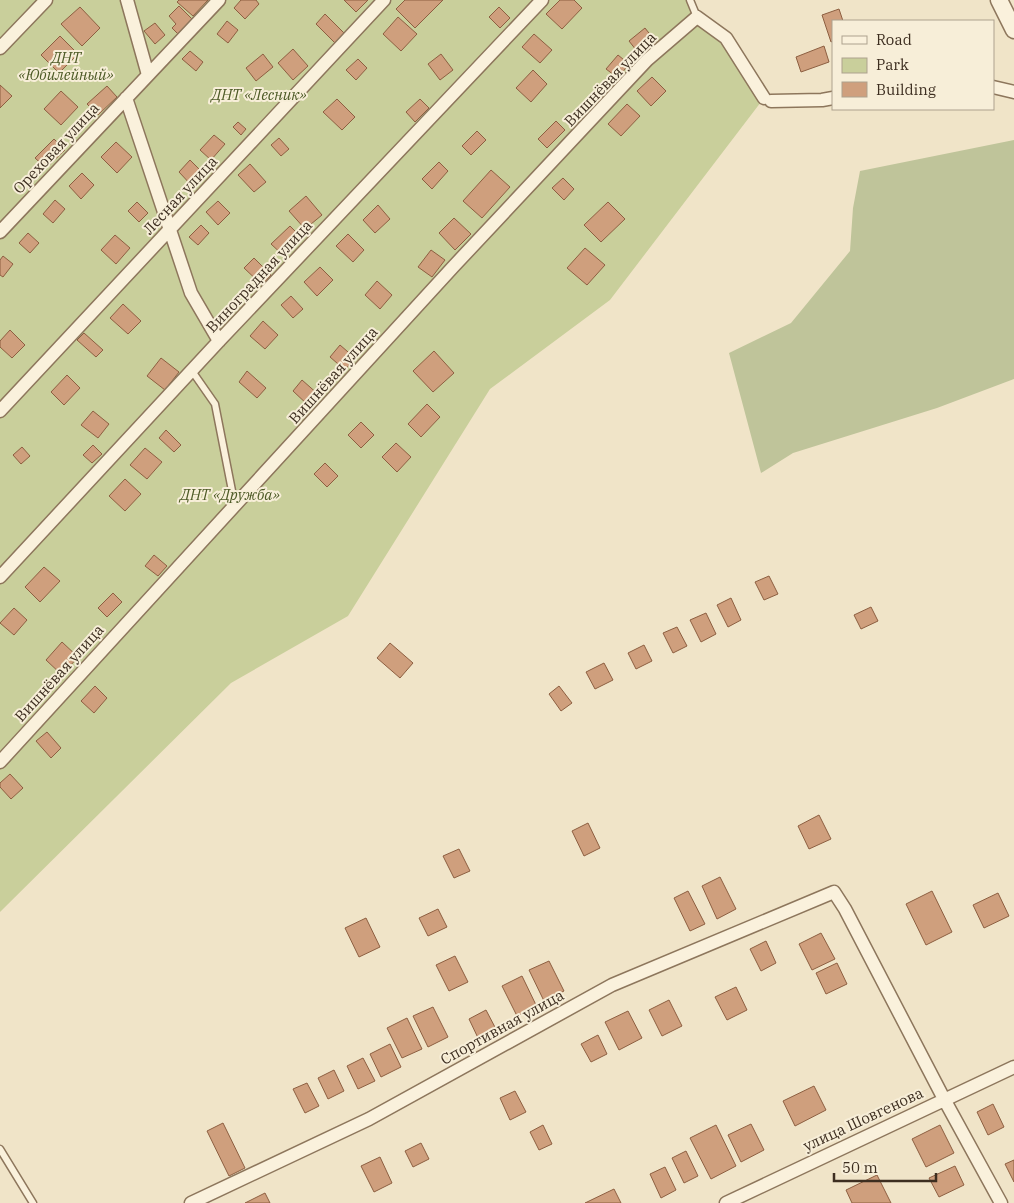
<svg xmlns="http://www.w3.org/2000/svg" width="1014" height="1203" viewBox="0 0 1014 1203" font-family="'IBM Plex Serif',serif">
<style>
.green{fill:#c9cf9b}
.cemetery{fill:#bfc49a}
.building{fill:#cf9f7d;stroke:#8d5f41}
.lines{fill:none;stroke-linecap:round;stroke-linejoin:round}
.service-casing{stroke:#8d765c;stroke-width:9}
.minor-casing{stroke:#8d765c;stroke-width:15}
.tertiary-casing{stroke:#8d765c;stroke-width:19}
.service{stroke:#faf1dc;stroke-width:6}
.minor{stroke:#faf1dc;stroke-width:12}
.tertiary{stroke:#faf1dc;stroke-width:16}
.labels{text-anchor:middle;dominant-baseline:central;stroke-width:4;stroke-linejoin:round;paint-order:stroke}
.park-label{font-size:15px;font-style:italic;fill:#4d5a26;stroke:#f7eed8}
.street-label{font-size:15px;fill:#3d2e20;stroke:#f7eed8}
</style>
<rect width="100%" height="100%" fill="#f0e4c8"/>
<path class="green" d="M0,0H690L697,17L726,38L764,98L610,300L490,389L348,616L231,683L0,912Z"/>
<path class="cemetery" d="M1014,140V379L937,408L793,453L761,473L729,353L791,323L850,251L853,208L860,171Z"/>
<path class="building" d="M179,0H208L193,16L177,2Z
M241,0H256L259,4L245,19L234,8Z
M344,0H368L356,12Z
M405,0H443L415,28L396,9Z
M560,0H574L582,8L562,29L546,14Z
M179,6L192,19L178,34L172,28L176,24L169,16Z
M80,7L100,28L82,46L61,24Z
M499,7L510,18L500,28L489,17Z
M839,9L843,21H833V41L831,42L822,15Z
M325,14L344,33L335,43L316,24Z
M398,17L417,34L401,51L383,34Z
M227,21L238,30L228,43L217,34Z
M155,23L165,35L155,44L144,31Z
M645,28L656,42L640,55L629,41Z
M534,34L552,50L540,63L522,47Z
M60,36L78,54L59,73L41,55Z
M824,46L829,62L801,72L796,57Z
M293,49L308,66L293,80L278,63Z
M190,51L203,62L196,71L182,59Z
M263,54L273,67L256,81L246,68Z
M441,54L453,70L440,80L428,64Z
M618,55L629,64L618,78L606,69Z
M358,59L367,68L356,80L346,70Z
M533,70L547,84L531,102L516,88Z
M652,77L666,91L651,106L637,91Z
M0,85L12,96L0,108Z
M107,86L117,97L98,115L87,104Z
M61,91L78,107L61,125L44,109Z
M337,99L355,117L342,130L323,112Z
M420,99L429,108L415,122L406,112Z
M627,104L640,116L621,136L608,124Z
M556,121L565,130L547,148L538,139Z
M238,122L246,129L241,135L233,127Z
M477,131L486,140L471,155L462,146Z
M214,135L225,144L211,160L200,150Z
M279,138L289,149L281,156L271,145Z
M54,139L65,150L46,168L35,158Z
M116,142L132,157L117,173L101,157Z
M190,160L205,175L193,187L179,172Z
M439,162L448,171L432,189L422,179Z
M250,164L266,182L254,192L238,175Z
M491,170L510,187L482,218L463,201Z
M82,173L94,185L81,199L69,186Z
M563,178L574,189L564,200L552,188Z
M306,196L322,215L305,229L289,211Z
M55,200L65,209L53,223L43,214Z
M218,201L230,213L218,225L206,212Z
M137,202L148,213L139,222L128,211Z
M608,202L625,219L601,242L584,225Z
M378,205L390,219L375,233L363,220Z
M454,218L471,234L455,250L439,233Z
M201,225L209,233L198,245L189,237Z
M290,226L303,239L285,257L271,244Z
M28,233L39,243L30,253L19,243Z
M348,234L364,250L353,262L336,246Z
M115,235L130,248L116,264L101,250Z
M585,248L605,265L587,285L567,268Z
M431,250L445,260L432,277L418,267Z
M3,256L13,264L3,277L0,275V260Z
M254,258L271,275L262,285L244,268Z
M320,267L333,280L317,296L304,282Z
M377,281L392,295L380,309L365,295Z
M291,296L303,309L293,318L281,305Z
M123,304L141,321L128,334L110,318Z
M263,321L278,335L265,349L250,336Z
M10,330L25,345L12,358L0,347V341Z
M84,333L103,350L96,357L77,340Z
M340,345L355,358L345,370L330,357Z
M434,351L454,373L433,392L413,371Z
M161,358L179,372L165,390L147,376Z
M247,371L266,388L257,398L239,382Z
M67,375L80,388L64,405L51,392Z
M302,380L319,395L309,406L293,391Z
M427,404L440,417L421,437L408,424Z
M93,411L109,424L98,438L81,425Z
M361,422L374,435L361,448L348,435Z
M166,430L181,445L174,452L159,438Z
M396,443L411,457L397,472L382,457Z
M93,445L102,454L92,463L83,455Z
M22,447L30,456L21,464L13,455Z
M145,448L162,462L147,479L130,465Z
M325,463L338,476L327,487L314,474Z
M125,479L141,494L125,511L109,496Z
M154,555L167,566L158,576L145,566Z
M44,567L60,581L40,602L25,587Z
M769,576L778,594L764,600L755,582Z
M113,593L122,602L107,617L98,608Z
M731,598L741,620L728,627L717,605Z
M871,607L878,621L861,629L854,615Z
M14,608L27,620L14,635L0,623Z
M706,613L716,634L701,642L690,620Z
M677,627L687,646L673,653L663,633Z
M62,642L78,657L62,675L46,660Z
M390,643L413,663L400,678L377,658Z
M644,645L652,661L636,669L628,653Z
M604,663L613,680L595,689L586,672Z
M95,686L107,698L94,713L81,701Z
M559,686L572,703L561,711L549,694Z
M47,732L61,748L51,758L36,741Z
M10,774L23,788L11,799L0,787V783Z
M819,815L831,839L809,849L798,826Z
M588,823L600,848L584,856L572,831Z
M459,849L470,871L454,878L443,856Z
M720,877L736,909L717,919L702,886Z
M688,891L705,924L690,931L674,898Z
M932,891L952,932L926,945L906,904Z
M998,893L1009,916L984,928L973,905Z
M438,909L447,927L428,936L419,918Z
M366,918L380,947L359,957L345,928Z
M821,933L835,959L812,970L799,944Z
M766,941L776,963L761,971L750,949Z
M455,956L468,982L449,991L436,965Z
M549,961L564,991L544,1001L529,970Z
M837,963L847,984L826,994L816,973Z
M522,976L537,1007L517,1016L502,986Z
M736,987L747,1010L727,1020L715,997Z
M669,1000L682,1026L662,1036L649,1010Z
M433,1007L448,1037L428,1047L413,1016Z
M486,1010L497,1031L479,1040L469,1019Z
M628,1011L642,1038L619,1050L605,1022Z
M407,1018L422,1049L402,1058L387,1028Z
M598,1035L607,1054L591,1062L581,1044Z
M390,1044L401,1067L381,1077L370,1054Z
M363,1058L375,1081L358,1089L347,1066Z
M334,1070L344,1091L328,1099L318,1078Z
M307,1083L319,1106L305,1113L293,1089Z
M814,1086L826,1110L795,1126L783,1101Z
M515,1091L526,1112L510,1120L500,1098Z
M993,1104L1004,1127L988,1135L977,1112Z
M223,1123L245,1168L229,1176L207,1131Z
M751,1124L764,1150L741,1162L728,1135Z
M543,1125L552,1144L539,1150L530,1132Z
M716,1125L736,1166L711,1179L690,1138Z
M940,1125L954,1153L926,1167L912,1139Z
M421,1143L429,1159L413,1167L405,1151Z
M686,1151L698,1176L684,1183L672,1158Z
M380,1157L392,1183L374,1192L361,1166Z
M1014,1160V1182L1005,1164Z
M955,1166L964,1185L939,1197L929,1178Z
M665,1167L676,1190L661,1198L650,1174Z
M877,1175L891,1203H852L846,1190Z
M614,1189L621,1203H585Z
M265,1193L270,1203H245Z"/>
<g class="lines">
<g class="service-casing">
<path id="service" d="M690,0L697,17
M192,371L215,404L235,506
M0,1149L33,1203"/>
</g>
<g class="minor-casing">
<path id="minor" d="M127,0L148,75
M0,48L46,0
M993,87L1014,92
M126,98L191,293L219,341
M771,101L822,100L833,98
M0,232L219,0
M0,411L384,0
M0,577L219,341L542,0
M0,762L453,267L647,60L697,17L726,38L764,98
M191,1203L369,1119L612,985L834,892L845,909L944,1099L1001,1203
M726,1203L1014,1067"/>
</g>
<g class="tertiary-casing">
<path id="tertiary" d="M999,0L1014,30"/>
</g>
<use href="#service" class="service"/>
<use href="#minor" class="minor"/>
<use href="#tertiary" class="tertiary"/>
</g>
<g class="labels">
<g class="park-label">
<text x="66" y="57">ДНТ<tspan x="66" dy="17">«Юбилейный»</tspan></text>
<text x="259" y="94">ДНТ «Лесник»</text>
<text x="230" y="494">ДНТ «Дружба»</text>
</g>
<g class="street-label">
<text transform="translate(610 79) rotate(-46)">Вишнёвая улица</text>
<text transform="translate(56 148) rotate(-47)">Ореховая улица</text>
<text transform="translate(180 195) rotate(-47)">Лесная улица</text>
<text transform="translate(259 276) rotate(-47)">Виноградная улица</text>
<text transform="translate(333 375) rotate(-48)">Вишнёвая улица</text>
<text transform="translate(59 673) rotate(-48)">Вишнёвая улица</text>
<text transform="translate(502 1027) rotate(-29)">Спортивная улица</text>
<text transform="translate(863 1119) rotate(-25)">улица Шовгенова</text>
</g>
</g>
<rect x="832" y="20" width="162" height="90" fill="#f7eed8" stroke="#ada18e"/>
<rect x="842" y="36" width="25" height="8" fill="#faf1dc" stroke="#ada18e"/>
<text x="876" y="45" font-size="15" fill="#3d2e20">Road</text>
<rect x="842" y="58" width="25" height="15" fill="#c9cf9b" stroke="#ada18e"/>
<text x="876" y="70" font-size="15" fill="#3d2e20">Park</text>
<rect x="842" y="82" width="25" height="15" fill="#cf9f7d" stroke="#ada18e"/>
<text x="876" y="95" font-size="15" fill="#3d2e20">Building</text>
<path d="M834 1173v8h102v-8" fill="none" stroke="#3d2e20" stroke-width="2.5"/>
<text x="842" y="1173" font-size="15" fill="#3d2e20" stroke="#f7eed8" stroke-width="4" paint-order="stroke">50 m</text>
</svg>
